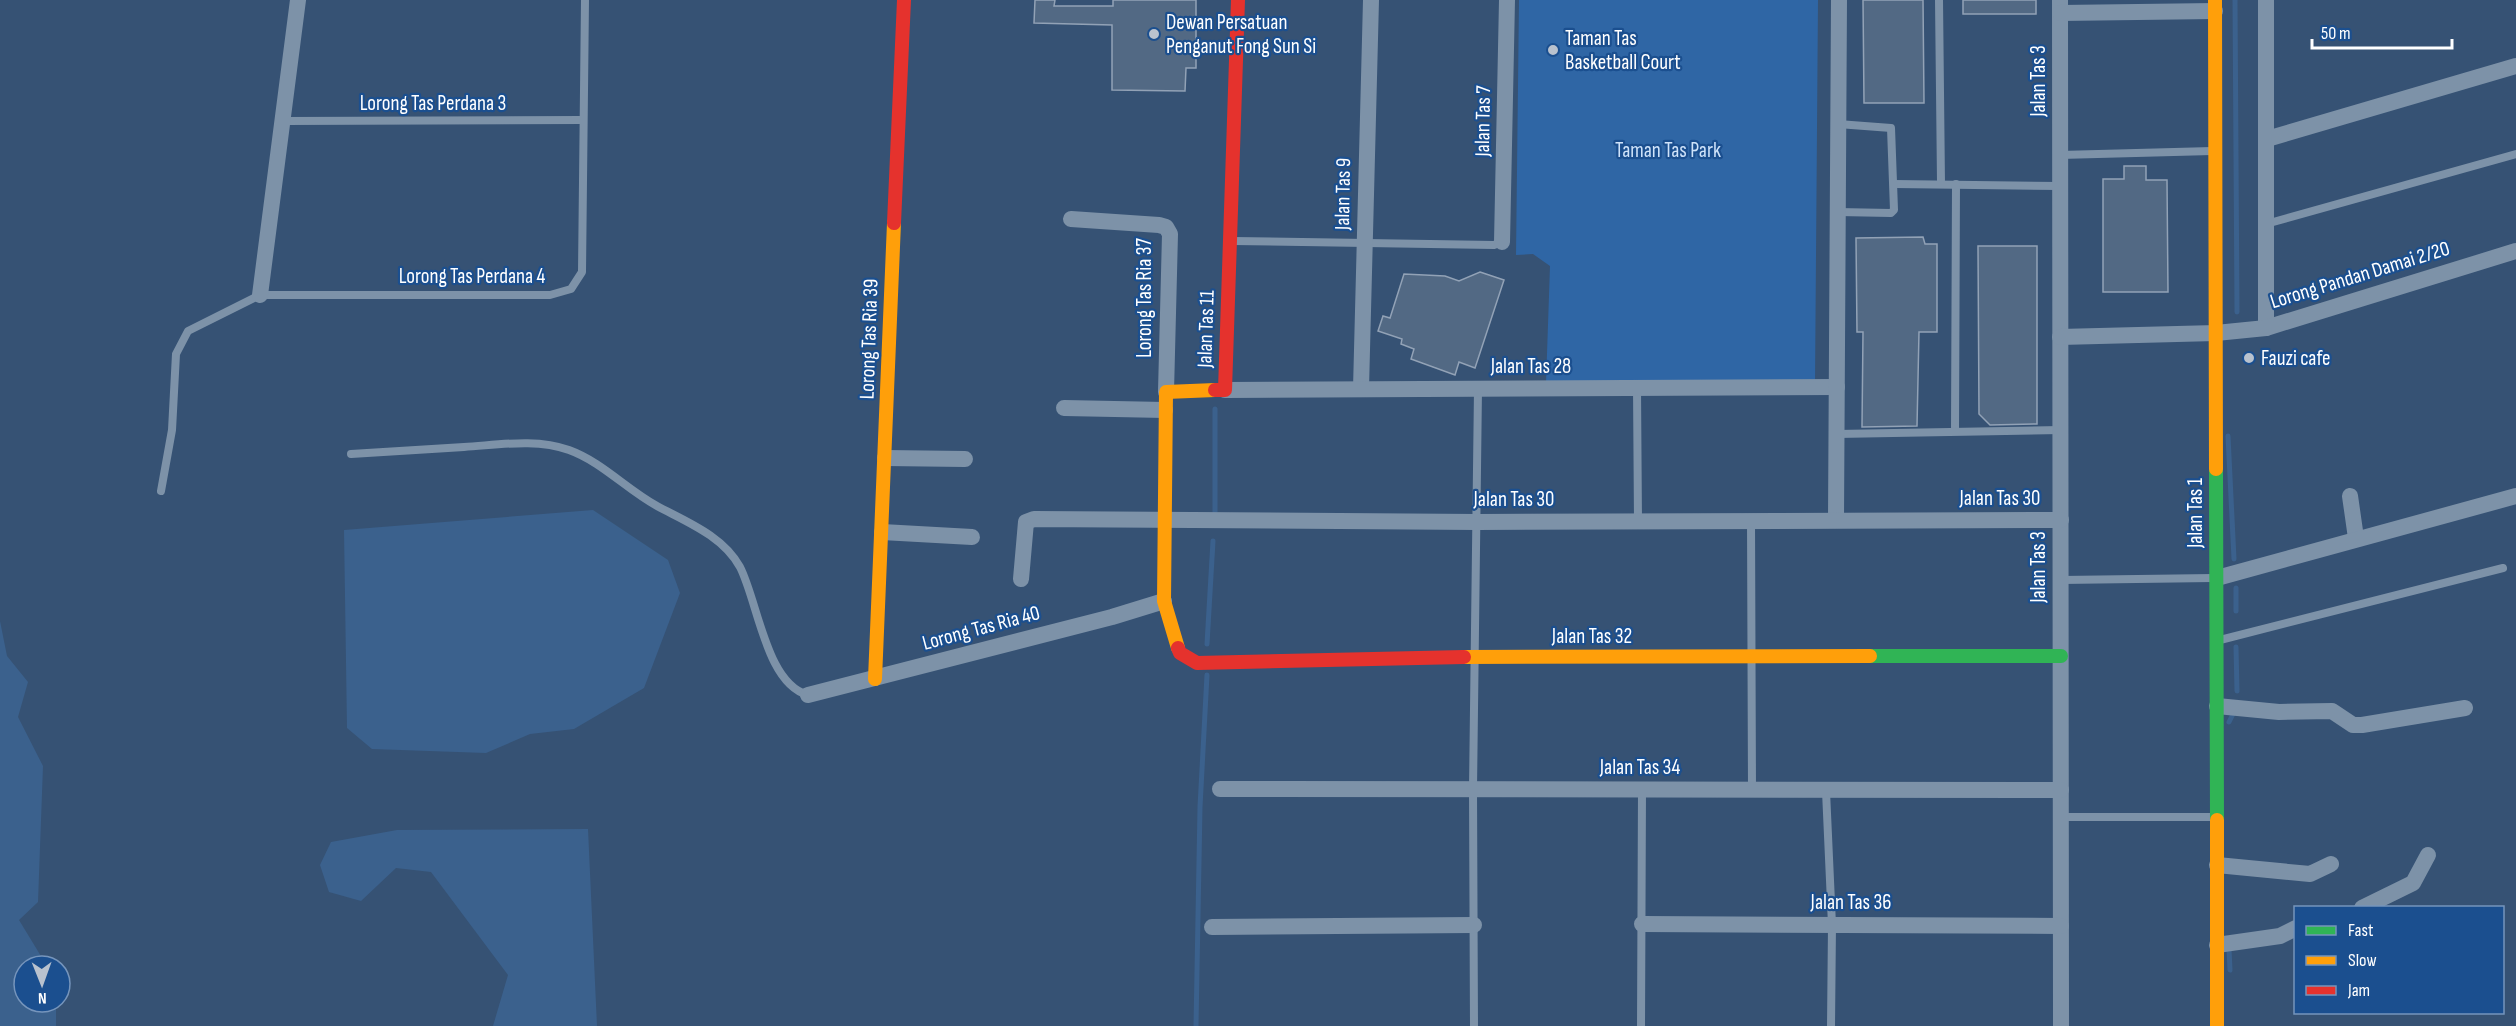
<svg xmlns="http://www.w3.org/2000/svg" width="2516" height="1026" viewBox="0 0 2516 1026" font-family="'Sofia Sans Condensed',sans-serif">
<style>
.green{fill:#2f66a5}
.water{fill:#3b618d}
.lines{fill:none;stroke-linecap:round;stroke-linejoin:round}
.stream{stroke:#3b618d;stroke-width:5}
.building{fill:#526984;stroke:#92a2b6;stroke-width:1.5}
.lane{stroke:#7d92a8;stroke-width:8}
.street{stroke:#7d92a8;stroke-width:16}
.fast{stroke:#30b455;stroke-width:14}
.slow{stroke:#ff9f0a;stroke-width:14}
.jam{stroke:#e5322d;stroke-width:14}
.poi-dot{fill:#b9c2ce;stroke:#1b4f8f;stroke-width:2}
.labels{text-anchor:middle;dominant-baseline:central;stroke-width:4.5;stroke-linejoin:round;paint-order:stroke}
.poi-label{font-size:21px;fill:#fff;stroke:#1b4f8f;text-anchor:start}
.street-label{font-size:21px;fill:#fff;stroke:#1b4f8f}
.park-label{font-size:21px;fill:#cfe3fa;stroke:#1b4f8f}
</style>
<rect width="100%" height="100%" fill="#365274"/>
<!-- green -->
<path class="green" d="M1519 0H1818L1815 385 1546 383 1550 266 1533 254 1516 255Z"/>
<!-- water -->
<g class="water">
<path d="M593 510 668 560 680 593 644 688 574 729 530 734 486 753 372 749 347 728 344 530Z"/>
<path d="M0 621 7 656 28 682 18 717 43 766 38 902 19 920 47 966H24V1002H56V1026H0Z"/>
<path d="M588 829 597 1026H493L508 975 431 872 396 868 361 901 329 892 320 865 331 842 397 830Z"/>
</g>
<g class="lines">
<!-- stream -->
<g class="stream">
<path d="M2235 0 2237 312"/>
<path d="M1215 409V513"/>
<path d="M2228 436 2234 559"/>
<path d="M2236 611V588"/>
<path d="M1207 644 1213 541"/>
<path d="M2236 647 2237 691"/>
<path d="M2229 722 2235 710"/>
<path d="M2229 949 2230 970"/>
<path d="M1196 1026 1200 807 1207 675"/>
</g>
</g>
<!-- building -->
<g class="building">
<path d="M1035 0H1055L1054 6H1113V0H1196V68H1186L1185 91 1112 90V25L1034 23Z"/>
<path d="M1863 0H1923L1924 103H1864Z"/>
<rect x="1963" y="0" width="73" height="14"/>
<path d="M2124 166H2146V180H2167L2168 292H2103V179H2124Z"/>
<path d="M1923 237 1925 244H1937V332H1919L1917 426 1862 427 1863 332H1857L1856 238Z"/>
<path d="M1978 246H2037V424L1990 425 1979 414Z"/>
<path d="M1480 272 1504 280 1475 368 1459 362 1455 375 1411 359 1414 349 1401 344 1402 339 1378 331 1383 316 1390 318 1404 274 1445 276 1459 281Z"/>
</g>
<g class="lines">
<!-- lane -->
<g class="lane">
<path d="M1939 0 1941 183"/>
<path d="M284 121 582 120"/>
<path d="M2060 155 2212 151"/>
<path d="M1894 184 2060 186"/>
<path d="M1838 212 1891 213 1894 210 1891 128 1838 124"/>
<path d="M2266 224 2516 154"/>
<path d="M1233 241 1494 245 1502 242"/>
<path d="M1637 388 1638 521"/>
<path d="M1955 431 1956 184"/>
<path d="M1837 434 2061 430"/>
<path d="M351 454C389 452 426 449 464 447 498 445 536 438 569 450 602 462 626 489 657 506 687 522 723 536 740 567 758 602 766 684 808 695"/>
<path d="M161 491 172 430 176 354 188 331 260 295H550L571 289 582 272 585 0"/>
<path d="M1751 521 1752 790"/>
<path d="M2061 580 2213 578"/>
<path d="M2220 640 2503 568"/>
<path d="M1826 791 1832 925 1831 1026"/>
<path d="M2061 817H2214"/>
<path d="M1474 1026 1473 789 1478 389"/>
<path d="M1641 1026 1642 790"/>
</g>
<!-- street -->
<g class="street">
<path d="M2060 0 2061 1026"/>
<path d="M2060 13 2215 11"/>
<path d="M2267 139 2516 66"/>
<path d="M1071 219 1159 225 1166 227 1170 234 1166 392"/>
<path d="M1502 242 1507 0"/>
<path d="M260 295 298 0"/>
<path d="M2266 328V0"/>
<path d="M2060 337 2216 333 2266 328 2516 251"/>
<path d="M1361 389 1371 0"/>
<path d="M1225 390 1837 387"/>
<path d="M1064 408 1165 410"/>
<path d="M885 458 965 459"/>
<path d="M2350 496 2356 538"/>
<path d="M1836 520 1839 0"/>
<path d="M882 532 972 537"/>
<path d="M2217 578 2516 496"/>
<path d="M1021 579 1026 522 1034 519 1477 522 2061 520"/>
<path d="M808 695 1112 617 1164 601"/>
<path d="M2217 706 2279 712 2332 711 2353 725H2362L2465 708"/>
<path d="M1220 789 2061 790"/>
<path d="M2217 865 2310 874 2331 864"/>
<path d="M2362 908 2413 883 2428 855"/>
<path d="M1642 924 2061 926"/>
<path d="M1212 927 1474 925"/>
<path d="M2217 945 2280 936 2296 928"/>
</g>
<!-- fast -->
<g class="fast">
<path d="M2216 469 2217 820"/>
<path d="M1870 656H2061"/>
</g>
<!-- slow -->
<g class="slow">
<path d="M2215 0 2216 469"/>
<path d="M1178 648 1164 601 1166 392 1215 390"/>
<path d="M1464 657 1870 656"/>
<path d="M875 679 894 223"/>
<path d="M2217 820V1026"/>
</g>
<!-- jam -->
<g class="jam">
<path d="M894 223 904 0"/>
<path d="M1215 390H1225L1238 0"/>
<path d="M1178 648 1180 653 1197 663 1464 657"/>
</g>
</g>
<!-- markers -->
<g class="poi-dot">
<circle cx="1154" cy="34" r="6"/>
<circle cx="1553" cy="50" r="6"/>
<circle cx="2249" cy="358" r="6"/>
</g>
<g class="labels">
<!-- poi labels -->
<g class="poi-label">
<text x="1166" y="22">Dewan Persatuan<tspan x="1166" dy="24">Penganut Fong Sun Si</tspan></text>
<text x="1565" y="38">Taman Tas<tspan x="1565" dy="24">Basketball Court</tspan></text>
<text x="2261" y="358">Fauzi cafe</text>
</g>
<!-- street labels -->
<g class="street-label">
<text transform="translate(2038 81) rotate(-90)">Jalan Tas 3</text>
<text x="433" y="103">Lorong Tas Perdana 3</text>
<text transform="translate(1483 121) rotate(-89)">Jalan Tas 7</text>
<text transform="translate(1343 194) rotate(-89)">Jalan Tas 9</text>
<text transform="translate(2360 275) rotate(-17)">Lorong Pandan Damai 2/20</text>
<text x="472" y="276">Lorong Tas Perdana 4</text>
<text transform="translate(1144 298) rotate(-90)">Lorong Tas Ria 37</text>
<text transform="translate(1206 329) rotate(-88)">Jalan Tas 11</text>
<text transform="translate(869 339) rotate(-88)">Lorong Tas Ria 39</text>
<text x="1531" y="366">Jalan Tas 28</text>
<text x="2000" y="498">Jalan Tas 30</text>
<text x="1514" y="499">Jalan Tas 30</text>
<text transform="translate(2195 513) rotate(-90)">Jalan Tas 1</text>
<text transform="translate(2038 567) rotate(-90)">Jalan Tas 3</text>
<text transform="translate(981 628) rotate(-15)">Lorong Tas Ria 40</text>
<text x="1592" y="636">Jalan Tas 32</text>
<text x="1640" y="767">Jalan Tas 34</text>
<text x="1851" y="902">Jalan Tas 36</text>
</g>
<!-- park labels -->
<g class="park-label">
<text x="1668" y="150">Taman Tas Park</text>
</g>
</g>
<!-- legend -->
<rect x="2294" y="906" width="210" height="108" fill="#1b4f8f" stroke="#7695bc" stroke-width="1.5"/>
<rect x="2306" y="926" width="30" height="9" fill="#30b455" stroke="#7695bc" stroke-width="1.5"/>
<text x="2348" y="936" font-size="18" fill="#ffffff">Fast</text>
<rect x="2306" y="956" width="30" height="9" fill="#ff9f0a" stroke="#7695bc" stroke-width="1.5"/>
<text x="2348" y="966" font-size="18" fill="#ffffff">Slow</text>
<rect x="2306" y="986" width="30" height="9" fill="#e5322d" stroke="#7695bc" stroke-width="1.5"/>
<text x="2348" y="996" font-size="18" fill="#ffffff">Jam</text>
<!-- north arrow -->
<g transform="translate(42 984) rotate(179)"><circle r="28" fill="#1b4f8f" stroke="#7695bc" stroke-width="1.5"/>
<path d="M0-4.5L10 22L0 15L-10 22Z" fill="#b9c2ce"/>
<text y="-9" font-size="16" font-weight="bold" text-anchor="middle" fill="#ffffff">N</text>
</g>
<!-- scale -->
<path d="M2312 39v9h140v-9" fill="none" stroke="#ffffff" stroke-width="3"/>
<text x="2321" y="39" font-size="18" fill="#ffffff" stroke="#1b4f8f" stroke-width="4.5" paint-order="stroke">50 m</text>
</svg>
